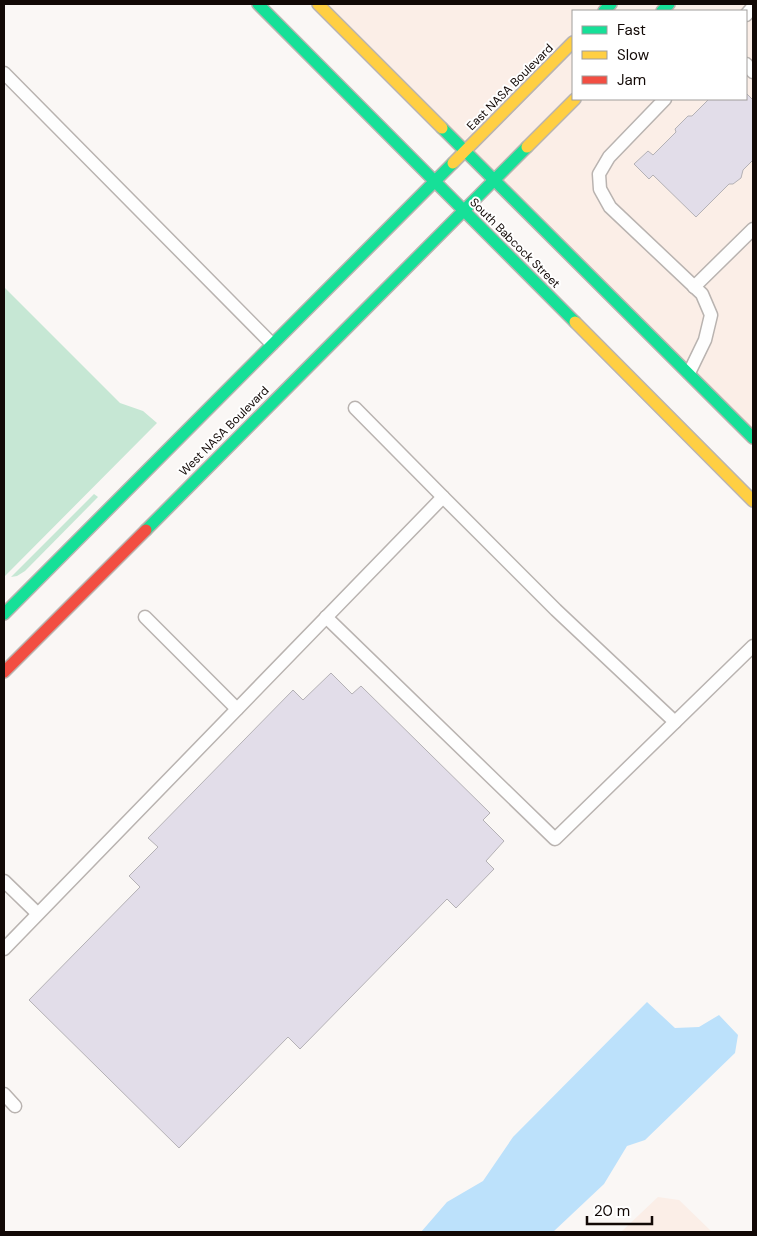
<svg xmlns="http://www.w3.org/2000/svg" width="757" height="1236" viewBox="0 0 757 1236" font-family="'DM Sans',sans-serif">
<style>
.built{fill:#fbeee7;fill-rule:evenodd}
.green{fill:#c6e7d4}
.water{fill:#bce1fb}
.building{fill:#e2dde9;stroke:#b4b1b5}
.lines{fill:none;stroke-linecap:round;stroke-linejoin:round}
.lane-casing{stroke:#b9b3b0;stroke-width:15}
.fast-casing{stroke:#b9b3b0;stroke-width:14}
.slow-casing{stroke:#b9b3b0;stroke-width:14}
.jam-casing{stroke:#b9b3b0;stroke-width:14}
.lane{stroke:#fefefe;stroke-width:12}
.fast{stroke:#16e098;stroke-width:11}
.slow{stroke:#ffcf43;stroke-width:11}
.jam{stroke:#f24e42;stroke-width:11}
.labels{text-anchor:middle;dominant-baseline:central;stroke-width:4;stroke-linejoin:round;paint-order:stroke}
.street-label{font-size:12px;fill:#120906;stroke:#fff}
</style>
<rect width="100%" height="100%" fill="#faf7f5"/>
<!-- built -->
<g class="built">
<path d="M317 4H753V440ZM573 11H746V99H573Z"/>
<path d="M658 1197 679 1200 712 1232H621Z"/>
</g>
<!-- green -->
<g class="green">
<path d="M4 287 120 403 143 411 157 423 4 577Z"/>
<path d="M94 494 98 497 25 571 17 576 11 577Z"/>
</g>
<!-- water -->
<path class="water" d="M647 1002 675 1028 699 1027 719 1015 738 1035 735 1053 645 1140 627 1146 604 1184 553 1232H421L447 1202 483 1181 513 1137Z"/>
<!-- building -->
<g class="building">
<path d="M746 93 753 100V160L743 170 741 178 733 184H729L696 217 653 175 649 179 634 164 648 151 653 155 676 132 675 129 688 116H692L709 99H746Z"/>
<path d="M331 673 352 694 361 686 490 813 483 820 504 841 486 861 494 869 456 908 447 899 300 1049 288 1037 179 1148 29 1000 140 887 129 876 158 847 148 838 293 690 303 700Z"/>
</g>
<g class="lines">
<!-- lane casing -->
<g class="lane-casing">
<g id="lane">
<path d="M746 15 753 7"/>
<path d="M746 64 753 72"/>
<path d="M4 73 272 344"/>
<path d="M665 99 609 157 599 174 600 189 610 207 702 294 711 315 705 340 689 373"/>
<path d="M694 287 753 229"/>
<path d="M355 408 443 497"/>
<path d="M145 617 237 709"/>
<path d="M326 617 555 839 753 646"/>
<path d="M4 881 37 913"/>
<path d="M4 949 443 497 556 610 675 722"/>
<path d="M4 1094 15 1106"/>
</g>
</g>
<!-- fast casing -->
<g class="fast-casing">
<g id="fast">
<path d="M258 4 575 322"/>
<path d="M604 11 611 4"/>
<path d="M662 11 669 4"/>
<path d="M442 128 753 438"/>
<path d="M146 530 527 147"/>
<path d="M4 614 453 163"/>
</g>
</g>
<!-- slow casing -->
<g class="slow-casing">
<g id="slow">
<path d="M318 4 442 128"/>
<path d="M527 147 575 99"/>
<path d="M453 163 573 42"/>
<path d="M575 322 753 501"/>
</g>
</g>
<!-- jam casing -->
<g class="jam-casing">
<path id="jam" d="M4 672 146 530"/>
</g>
<!-- lane -->
<use href="#lane" class="lane"/>
<!-- fast -->
<use href="#fast" class="fast"/>
<!-- slow -->
<use href="#slow" class="slow"/>
<!-- jam -->
<use href="#jam" class="jam"/>
</g>
<g class="labels">
<!-- street labels -->
<g class="street-label">
<text transform="translate(510 87) rotate(-45)">East NASA Boulevard</text>
<text transform="translate(515 243) rotate(45)">South Babcock Street</text>
<text transform="translate(224 431) rotate(-45)">West NASA Boulevard</text>
</g>
</g>
<!-- border -->
<rect width="757" height="1236" fill="none" stroke="#120906" stroke-width="10"/>
<!-- legend -->
<rect x="572" y="10" width="175" height="90" fill="#ffffff" stroke="#a09d9b"/>
<rect x="582" y="26" width="25" height="8" fill="#16e098" stroke="#a09d9b"/>
<text x="617" y="35" font-size="15" fill="#120906">Fast</text>
<rect x="582" y="51" width="25" height="8" fill="#ffcf43" stroke="#a09d9b"/>
<text x="617" y="60" font-size="15" fill="#120906">Slow</text>
<rect x="582" y="76" width="25" height="8" fill="#f24e42" stroke="#a09d9b"/>
<text x="617" y="85" font-size="15" fill="#120906">Jam</text>
<!-- scale -->
<path d="M587 1216v8h65v-8" fill="none" stroke="#120906" stroke-width="2.5"/>
<text x="594" y="1216" font-size="15" fill="#120906" stroke="#ffffff" stroke-width="4" paint-order="stroke">20 m</text>
</svg>
